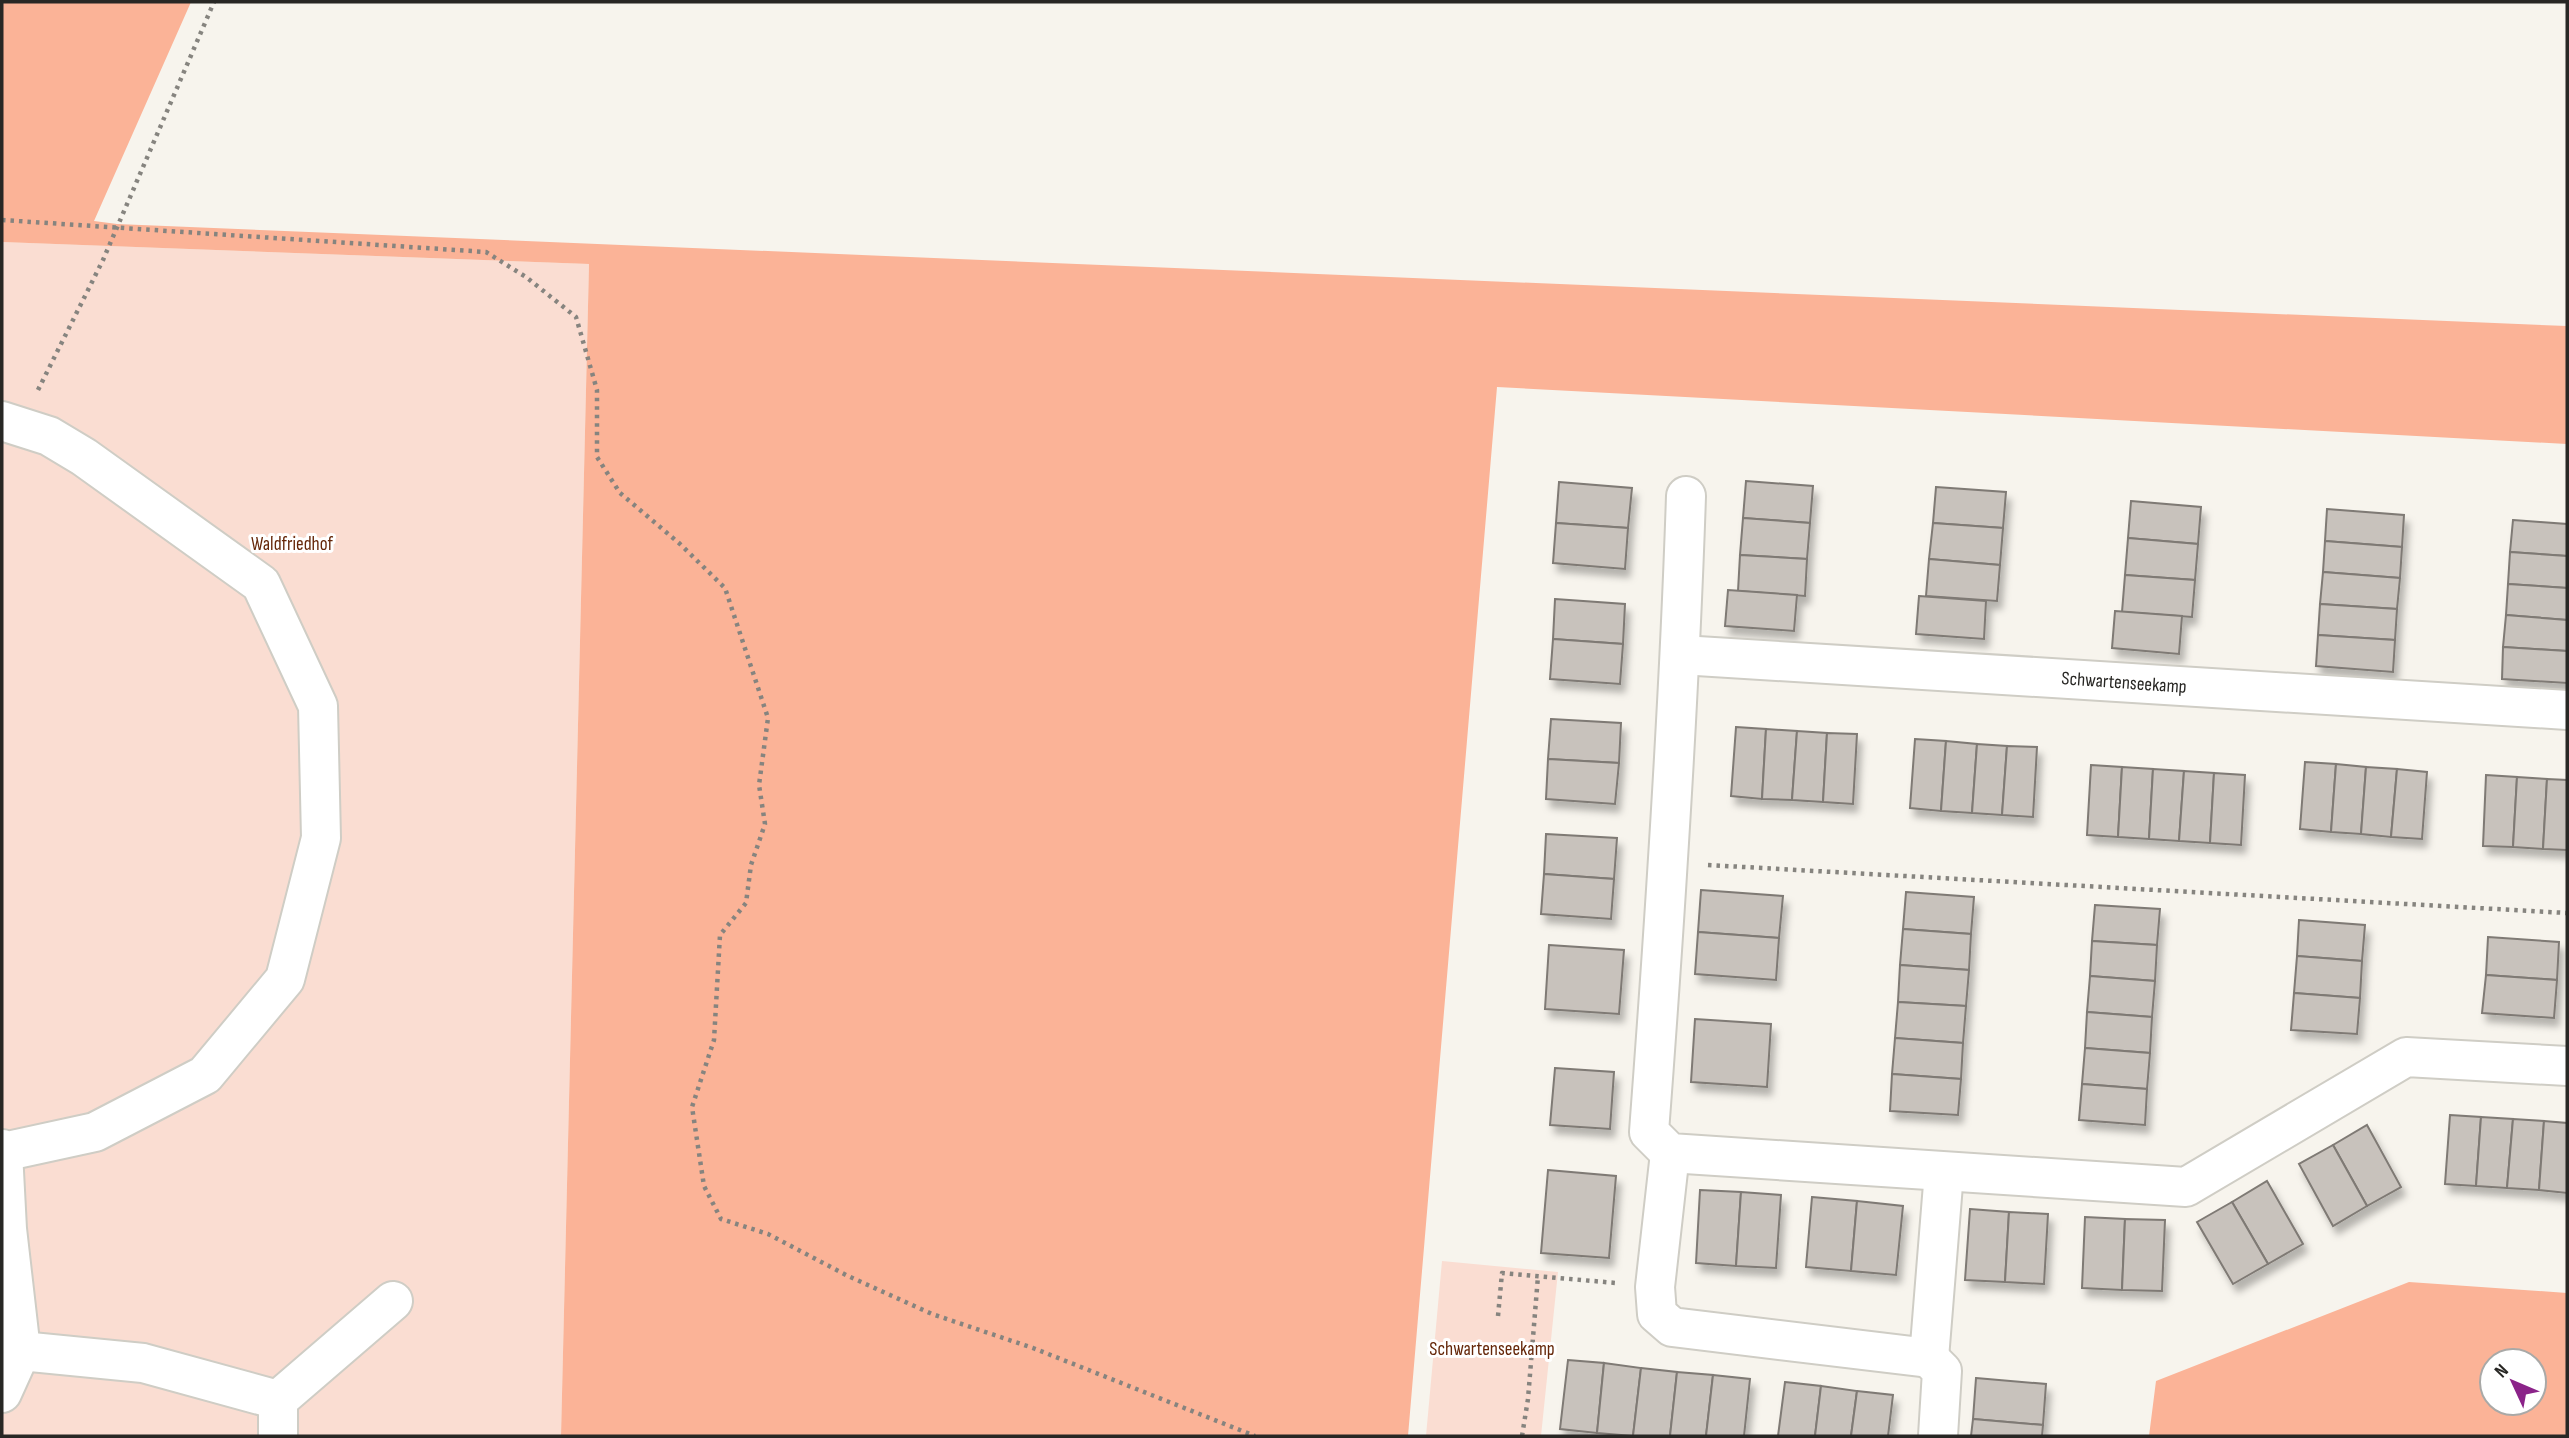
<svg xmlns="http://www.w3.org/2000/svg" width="2569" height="1438" viewBox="0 0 2569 1438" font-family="'Sofia Sans Condensed',sans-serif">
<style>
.green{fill:#faddd2}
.forest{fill:#fbb397;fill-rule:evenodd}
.building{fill:#c8c2bc;stroke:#7f7a74;stroke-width:2;filter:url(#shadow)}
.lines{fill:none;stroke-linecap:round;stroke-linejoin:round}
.minor-casing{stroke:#cfcdc5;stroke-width:42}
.path{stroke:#86847f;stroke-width:4.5;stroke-dasharray:3.5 5;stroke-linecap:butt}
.minor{stroke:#fff;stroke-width:38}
.labels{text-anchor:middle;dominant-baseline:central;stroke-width:6;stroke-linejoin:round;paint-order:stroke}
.park-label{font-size:19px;fill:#652709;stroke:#fff}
.street-label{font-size:19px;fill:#282724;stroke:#fff}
</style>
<defs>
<filter id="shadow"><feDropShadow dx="4.5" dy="8" stdDeviation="3.5" flood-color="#0004"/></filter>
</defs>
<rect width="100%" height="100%" fill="#f7f4ed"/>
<!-- green -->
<g class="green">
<path d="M2 242 589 264 561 1436H2Z"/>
<path d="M1442 1261 1558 1272 1541 1436H1426Z"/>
</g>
<!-- forest -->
<g class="forest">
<path d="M2 2H191L94 221 117 224 2567 326V444L1497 387 1408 1436H561L589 264 2 242Z"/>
<path d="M2409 1282 2567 1293V1436H2149L2156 1381ZM2492 1361H2534V1403H2492Z"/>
</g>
<!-- building -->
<g class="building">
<path d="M1746 481 1813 486 1810 523 1743 518Z"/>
<path d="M1559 482 1632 488 1628 528 1556 523Z"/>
<path d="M1936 487 2006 492 2003 528 1933 523Z"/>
<path d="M2131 501 2201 507 2198 544 2128 538Z"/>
<path d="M2327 509 2404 515 2402 547 2325 541Z"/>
<path d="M1743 518 1810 523 1807 559 1740 555Z"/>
<path d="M2513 520 2567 524V556L2510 552Z"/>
<path d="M1556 523 1628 528 1625 569 1553 563Z"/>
<path d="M1933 523 2003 528 2000 565 1929 559Z"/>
<path d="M2128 538 2198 544 2195 580 2125 575Z"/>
<path d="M2325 541 2402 547 2400 578 2323 572Z"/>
<path d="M2510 552 2567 556V588L2508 584Z"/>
<path d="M1740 555 1807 559 1805 596 1738 591Z"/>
<path d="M1929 559 2000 565 1997 601 1926 596Z"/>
<path d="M2323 572 2400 578 2397 609 2320 604Z"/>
<path d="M2125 575 2195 580 2192 617 2122 612Z"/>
<path d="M2508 584 2567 588V620L2506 615Z"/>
<path d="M1728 590 1797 595 1794 631 1725 626Z"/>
<path d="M1919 596 1986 601 1984 639 1916 634Z"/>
<path d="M1555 599 1625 604 1623 644 1553 639Z"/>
<path d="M2320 604 2397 609 2395 640 2318 635Z"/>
<path d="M2115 611 2182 616 2179 654 2112 648Z"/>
<path d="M2506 615 2567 620V651L2503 647Z"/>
<path d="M2318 635 2395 640 2393 672 2316 666Z"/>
<path d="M1553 639 1623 644 1620 684 1550 679Z"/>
<path d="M2503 647 2567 651V683L2502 679Z"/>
<path d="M1551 719 1621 723 1619 763 1548 759Z"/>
<path d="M1736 727 1766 729 1762 799 1731 796Z"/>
<path d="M1766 729 1797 731 1792 800 1762 799Z"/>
<path d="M1797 731 1827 733 1823 802 1792 800Z"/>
<path d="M1827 733 1857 734 1853 804 1823 802Z"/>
<path d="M1915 739 1946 741 1941 811 1910 808Z"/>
<path d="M1946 741 1977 744 1972 813 1941 811Z"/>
<path d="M1977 744 2007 746 2002 815 1972 813Z"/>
<path d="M2007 746 2037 747 2033 817 2002 815Z"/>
<path d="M1548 759 1619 763 1615 804 1546 799Z"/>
<path d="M2305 762 2336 764 2331 832 2300 829Z"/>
<path d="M2336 764 2366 767 2361 834 2331 832Z"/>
<path d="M2091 765 2122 767 2118 837 2087 835Z"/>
<path d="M2122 767 2153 769 2149 839 2118 837Z"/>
<path d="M2366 767 2397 769 2391 837 2361 834Z"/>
<path d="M2153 769 2184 771 2179 841 2149 839Z"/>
<path d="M2397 769 2427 772 2422 839 2391 837Z"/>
<path d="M2184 771 2214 773 2210 843 2179 841Z"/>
<path d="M2214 773 2245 775 2241 845 2210 843Z"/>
<path d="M2486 775 2517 777 2513 847 2483 846Z"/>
<path d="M2517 777 2547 779 2543 849 2513 847Z"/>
<path d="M2547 779 2567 780V850L2543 849Z"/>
<path d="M1546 834 1617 838 1614 879 1544 874Z"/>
<path d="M1544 874 1614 879 1611 919 1541 914Z"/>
<path d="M1701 890 1783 896 1779 938 1698 932Z"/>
<path d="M1906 892 1974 897 1971 934 1903 929Z"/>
<path d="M2095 905 2160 909 2157 945 2092 941Z"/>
<path d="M2299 920 2365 925 2362 961 2297 956Z"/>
<path d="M1903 929 1971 934 1969 970 1900 965Z"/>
<path d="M1698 932 1779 938 1776 980 1695 974Z"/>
<path d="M2488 937 2559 942 2557 980 2486 975Z"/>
<path d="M2092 941 2157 945 2155 981 2090 976Z"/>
<path d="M1549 945 1624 950 1619 1014 1545 1009Z"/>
<path d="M2297 956 2362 961 2360 998 2294 993Z"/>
<path d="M1900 965 1969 970 1966 1006 1898 1002Z"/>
<path d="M2486 975 2557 980 2554 1018 2482 1013Z"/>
<path d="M2090 976 2155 981 2152 1017 2087 1012Z"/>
<path d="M2294 993 2360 998 2357 1034 2291 1030Z"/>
<path d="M1898 1002 1966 1006 1963 1043 1895 1038Z"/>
<path d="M2087 1012 2152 1017 2150 1053 2085 1048Z"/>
<path d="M1695 1019 1771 1024 1767 1087 1691 1082Z"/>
<path d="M1895 1038 1963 1043 1961 1079 1892 1074Z"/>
<path d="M2085 1048 2150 1053 2147 1089 2082 1084Z"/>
<path d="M1555 1068 1614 1072 1610 1129 1550 1125Z"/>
<path d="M1892 1074 1961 1079 1958 1115 1890 1111Z"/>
<path d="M2082 1084 2147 1089 2145 1125 2079 1120Z"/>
<path d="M2450 1115 2481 1117 2476 1186 2445 1184Z"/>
<path d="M2481 1117 2513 1119 2507 1188 2476 1186Z"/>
<path d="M2513 1119 2544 1121 2539 1190 2507 1188Z"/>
<path d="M2544 1121 2567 1123V1193L2539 1190Z"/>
<path d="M2367 1125 2401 1187 2367 1206 2333 1145Z"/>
<path d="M2333 1145 2367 1206 2333 1226 2299 1164Z"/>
<path d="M1548 1170 1616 1176 1609 1258 1541 1253Z"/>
<path d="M2267 1181 2303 1244 2268 1264 2232 1202Z"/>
<path d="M1700 1190 1741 1192 1736 1266 1696 1263Z"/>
<path d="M1741 1192 1781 1195 1776 1268 1736 1266Z"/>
<path d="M1812 1197 1857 1201 1851 1271 1806 1267Z"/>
<path d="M1857 1201 1903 1206 1896 1275 1851 1271Z"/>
<path d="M2232 1202 2268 1264 2233 1284 2197 1222Z"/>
<path d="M1970 1209 2009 1212 2005 1282 1965 1280Z"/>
<path d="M2009 1212 2048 1214 2044 1284 2005 1282Z"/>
<path d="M2085 1217 2125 1219 2122 1290 2082 1288Z"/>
<path d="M2125 1219 2165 1220 2162 1291 2122 1290Z"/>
<path d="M1568 1360 1604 1363 1597 1433 1560 1429Z"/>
<path d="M1604 1363 1641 1368 1633 1436 1597 1433Z"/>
<path d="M1641 1368 1677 1372 1670 1436H1633Z"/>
<path d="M1677 1372 1713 1375 1706 1436H1670Z"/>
<path d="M1713 1375 1750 1379 1744 1436H1706Z"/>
<path d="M1976 1378 2046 1384 2043 1425 1973 1419Z"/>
<path d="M1785 1382 1821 1386 1815 1436H1778Z"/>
<path d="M1821 1386 1857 1391 1851 1436H1815Z"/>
<path d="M1857 1391 1893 1395 1888 1436H1851Z"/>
<path d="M1973 1419 2043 1425 2042 1436H1971Z"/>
</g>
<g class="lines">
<!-- minor casing -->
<g class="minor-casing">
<g id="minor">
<path d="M2 421 49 436 84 457 261 584 318 706 321 838 285 979 205 1075 95 1132 3 1152 2 1149"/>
<path d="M1686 496C1679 708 1665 920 1649 1132L1670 1153 2186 1187 2406 1057 2567 1066"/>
<path d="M1681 655 2567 710"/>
<path d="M1670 1153 1655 1287 1657 1314 1672 1327 1929 1358 1944 1172"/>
<path d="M21 1351 143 1363 278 1400V1436"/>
<path d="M1929 1358 1942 1371 1938 1436"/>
<path d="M2 1393 21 1351 7 1229 3 1152"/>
<path d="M278 1400 393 1301"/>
</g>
</g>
<!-- path -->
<g class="path">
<path d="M2 220 486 252 526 277 576 317 597 390V457L620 493 680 544 725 588 768 718 759 785 765 824 751 865 746 903 720 935 714 1040 692 1107 704 1186 721 1219 768 1234 848 1276 932 1314 1033 1348 1255 1436"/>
<path d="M38 390 103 260 214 2"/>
<path d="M1708 865 2567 913"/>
<path d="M1498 1316 1502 1273 1616 1283"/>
<path d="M1522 1436 1528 1399 1538 1276"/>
</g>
<!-- minor -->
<use href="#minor" class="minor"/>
</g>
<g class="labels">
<!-- park labels -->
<g class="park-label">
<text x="292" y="544">Waldfriedhof</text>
<text x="1492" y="1349">Schwartenseekamp</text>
</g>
<!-- street labels -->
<g class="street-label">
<text transform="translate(2124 683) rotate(4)">Schwartenseekamp</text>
</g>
</g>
<!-- border -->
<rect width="2569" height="1438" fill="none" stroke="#282724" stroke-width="7"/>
<!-- north arrow -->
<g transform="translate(2513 1382) rotate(314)"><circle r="33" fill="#ffffff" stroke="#a9a9a7" stroke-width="2"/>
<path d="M0-5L12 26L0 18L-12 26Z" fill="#8b2389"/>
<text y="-10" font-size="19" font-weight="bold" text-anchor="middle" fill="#282724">N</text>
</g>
</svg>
